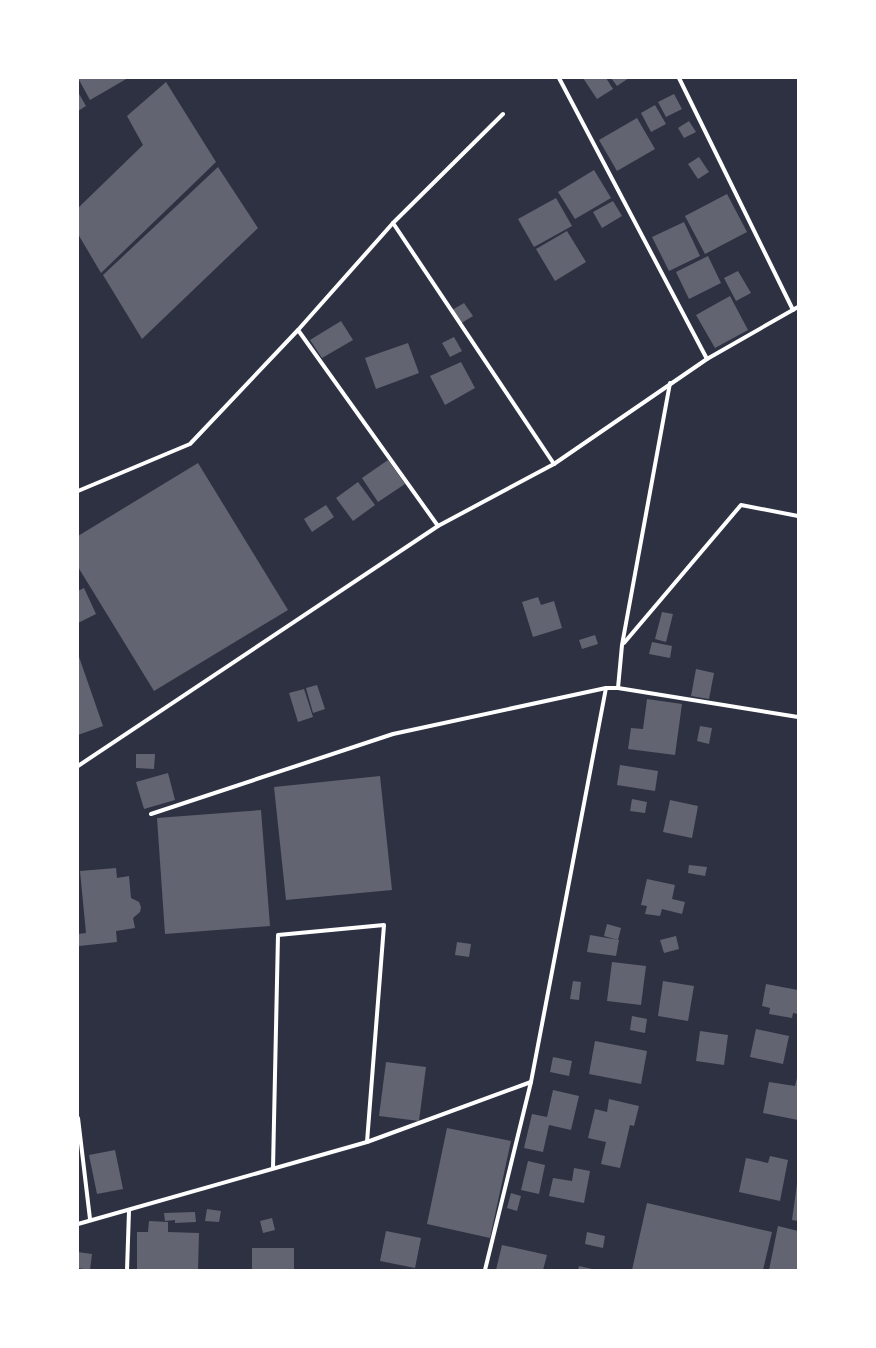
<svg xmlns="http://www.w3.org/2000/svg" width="876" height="1348" viewBox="0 0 876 1348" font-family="'Fira Sans Condensed',sans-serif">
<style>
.building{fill:#626471}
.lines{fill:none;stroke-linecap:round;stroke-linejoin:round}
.service{stroke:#fff;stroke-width:4}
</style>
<rect width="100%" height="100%" fill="#2d3142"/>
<!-- building -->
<g class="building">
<path d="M78 78H128L90 100Z"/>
<path d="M583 78H606L613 89 597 99Z"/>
<path d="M611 78H629L617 86Z"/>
<path d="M166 82 216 162 101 273 78 234V208L143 145 127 116Z"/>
<path d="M78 92 86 106 78 111Z"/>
<path d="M674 94 682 109 666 117 658 102Z"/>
<path d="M655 105 666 124 651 132 641 113Z"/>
<path d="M637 118 655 149 617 171 599 140Z"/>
<path d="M689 121 696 132 684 138 678 128Z"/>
<path d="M699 157 709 172 698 179 688 164Z"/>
<path d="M218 167 258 228 142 339 103 275Z"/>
<path d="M594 170 611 198 575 219 558 192Z"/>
<path d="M727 194 747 232 705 254 685 216Z"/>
<path d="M556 198 572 226 534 247 518 219Z"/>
<path d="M613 201 622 216 602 228 593 212Z"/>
<path d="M684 222 700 256 669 271 652 237Z"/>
<path d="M567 231 586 262 555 281 536 249Z"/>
<path d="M708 256 721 283 689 299 676 272Z"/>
<path d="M738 271 751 293 736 301 724 278Z"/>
<path d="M730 296 748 330 715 348 696 315Z"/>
<path d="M464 303 473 316 460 324 452 310Z"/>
<path d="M341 321 353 340 322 358 310 340Z"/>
<path d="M454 337 462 351 450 357 442 343Z"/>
<path d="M408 343 419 373 376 389 365 358Z"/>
<path d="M461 362 475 388 445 405 430 376Z"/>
<path d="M388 460 405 484 378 502 362 478Z"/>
<path d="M198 463 288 610 154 691 78 567V536Z"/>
<path d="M358 482 375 505 353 521 336 498Z"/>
<path d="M326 505 334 517 312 532 304 519Z"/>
<path d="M84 588 96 614 78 623V591Z"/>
<path d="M538 597 541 605 554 601 562 628 533 637 522 602Z"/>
<path d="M662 612 673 614 666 642 655 639Z"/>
<path d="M595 635 598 644 582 649 579 640Z"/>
<path d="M652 642 672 646 670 658 649 654Z"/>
<path d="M78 654 103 726 78 735Z"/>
<path d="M696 669 714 673 709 699 691 696Z"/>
<path d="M317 685 325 709 313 713 306 688Z"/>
<path d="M304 689 313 717 298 722 289 693Z"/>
<path d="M647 699 682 704 675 755 628 749 631 728 643 729Z"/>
<path d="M700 726 712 728 709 744 697 741Z"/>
<path d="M136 754H155L154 769 136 768Z"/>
<path d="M620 765 658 771 655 791 617 785Z"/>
<path d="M168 773 175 800 144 809 136 782Z"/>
<path d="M380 776 392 890 286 900 274 787Z"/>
<path d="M632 799 647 802 645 813 630 811Z"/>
<path d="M670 800 698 806 692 838 663 832Z"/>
<path d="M261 810 270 926 165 934 157 818Z"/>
<path d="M689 865 707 867 705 876 688 873Z"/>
<path d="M116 868 117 878 129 876 131 898 139 902 141 907 140 912 133 918 135 928 116 931 117 942 79 946 78 934 86 933 80 871Z"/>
<path d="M647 879 675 885 672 899 685 902 682 914 662 909 660 916 645 914 647 906 641 905Z"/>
<path d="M607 924 621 928 618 940 604 936Z"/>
<path d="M590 935 619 940 616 956 587 952Z"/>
<path d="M676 936 679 949 664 953 660 940Z"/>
<path d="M457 942 471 944 469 957 455 955Z"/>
<path d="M612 962 646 966 641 1005 607 1001Z"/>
<path d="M573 981 581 982 579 1000 570 999Z"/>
<path d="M663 981 694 986 688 1021 658 1016Z"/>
<path d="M766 984 798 990V1014L793 1013 792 1018 769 1014 770 1008 762 1006Z"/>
<path d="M632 1016 647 1019 645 1033 630 1030Z"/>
<path d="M756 1029 789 1036 783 1064 750 1057Z"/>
<path d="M700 1031 728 1035 724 1065 696 1061Z"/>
<path d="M595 1041 647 1051 641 1084 589 1074Z"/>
<path d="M553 1057 572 1061 569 1076 550 1072Z"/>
<path d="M386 1062 426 1067 419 1121 379 1116Z"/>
<path d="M797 1078H798V1120L763 1113 769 1082 795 1086Z"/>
<path d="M553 1090 579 1096 571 1130 549 1125 543 1152 524 1148 532 1114 547 1117Z"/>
<path d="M609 1099 639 1106 634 1126 630 1125 620 1168 601 1164 606 1142 588 1138 595 1109 607 1112Z"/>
<path d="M447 1128 511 1141 490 1238 427 1224Z"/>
<path d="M115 1150 123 1189 97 1194 89 1155Z"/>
<path d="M770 1156 788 1160 780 1201 739 1192 746 1158 768 1163Z"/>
<path d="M528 1161 545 1165 539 1194 521 1190Z"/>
<path d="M574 1168 590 1171 584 1203 549 1196 553 1178 572 1181Z"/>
<path d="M797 1184H798V1221L792 1220Z"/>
<path d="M511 1193 521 1196 517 1211 507 1208Z"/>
<path d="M647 1203 772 1232 763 1270H632Z"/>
<path d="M207 1209 221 1211 219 1222 205 1221Z"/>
<path d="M195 1212 196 1222 175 1223V1220L165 1221 164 1213Z"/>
<path d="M272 1218 275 1230 263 1233 260 1221Z"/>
<path d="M149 1221 168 1222V1232L199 1233 198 1270H137V1232H148Z"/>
<path d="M778 1226 798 1231V1270H769Z"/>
<path d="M386 1231 421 1238 415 1268 380 1261Z"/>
<path d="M587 1232 605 1236 603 1248 585 1244Z"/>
<path d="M502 1245 547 1255 543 1270H496Z"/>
<rect x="252" y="1248" width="42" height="22"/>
<path d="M78 1252 92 1254 90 1270 78 1268Z"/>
<path d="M579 1266 592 1269V1270H578Z"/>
</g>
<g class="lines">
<!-- service -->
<g class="service">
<path d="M559 78 707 359"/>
<path d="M679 78 793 310"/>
<path d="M393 223 554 464"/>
<path d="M78 491 190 444 298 330"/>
<path d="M438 526 298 330 393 223 503 114"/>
<path d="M624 643 741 505 798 516"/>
<path d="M618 688 798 717"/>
<path d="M78 766 438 526 554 464 707 359 798 307"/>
<path d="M151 814 393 734 606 688"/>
<path d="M78 1118 90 1219"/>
<path d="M273 1168 278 935 384 925 367 1142"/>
<path d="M78 1224 367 1142 531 1082"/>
<path d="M127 1270 129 1211"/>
<path d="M485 1270 531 1082 606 688H618L622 645 670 383"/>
</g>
</g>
<!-- border -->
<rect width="876" height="1348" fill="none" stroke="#ffffff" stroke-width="158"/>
</svg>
